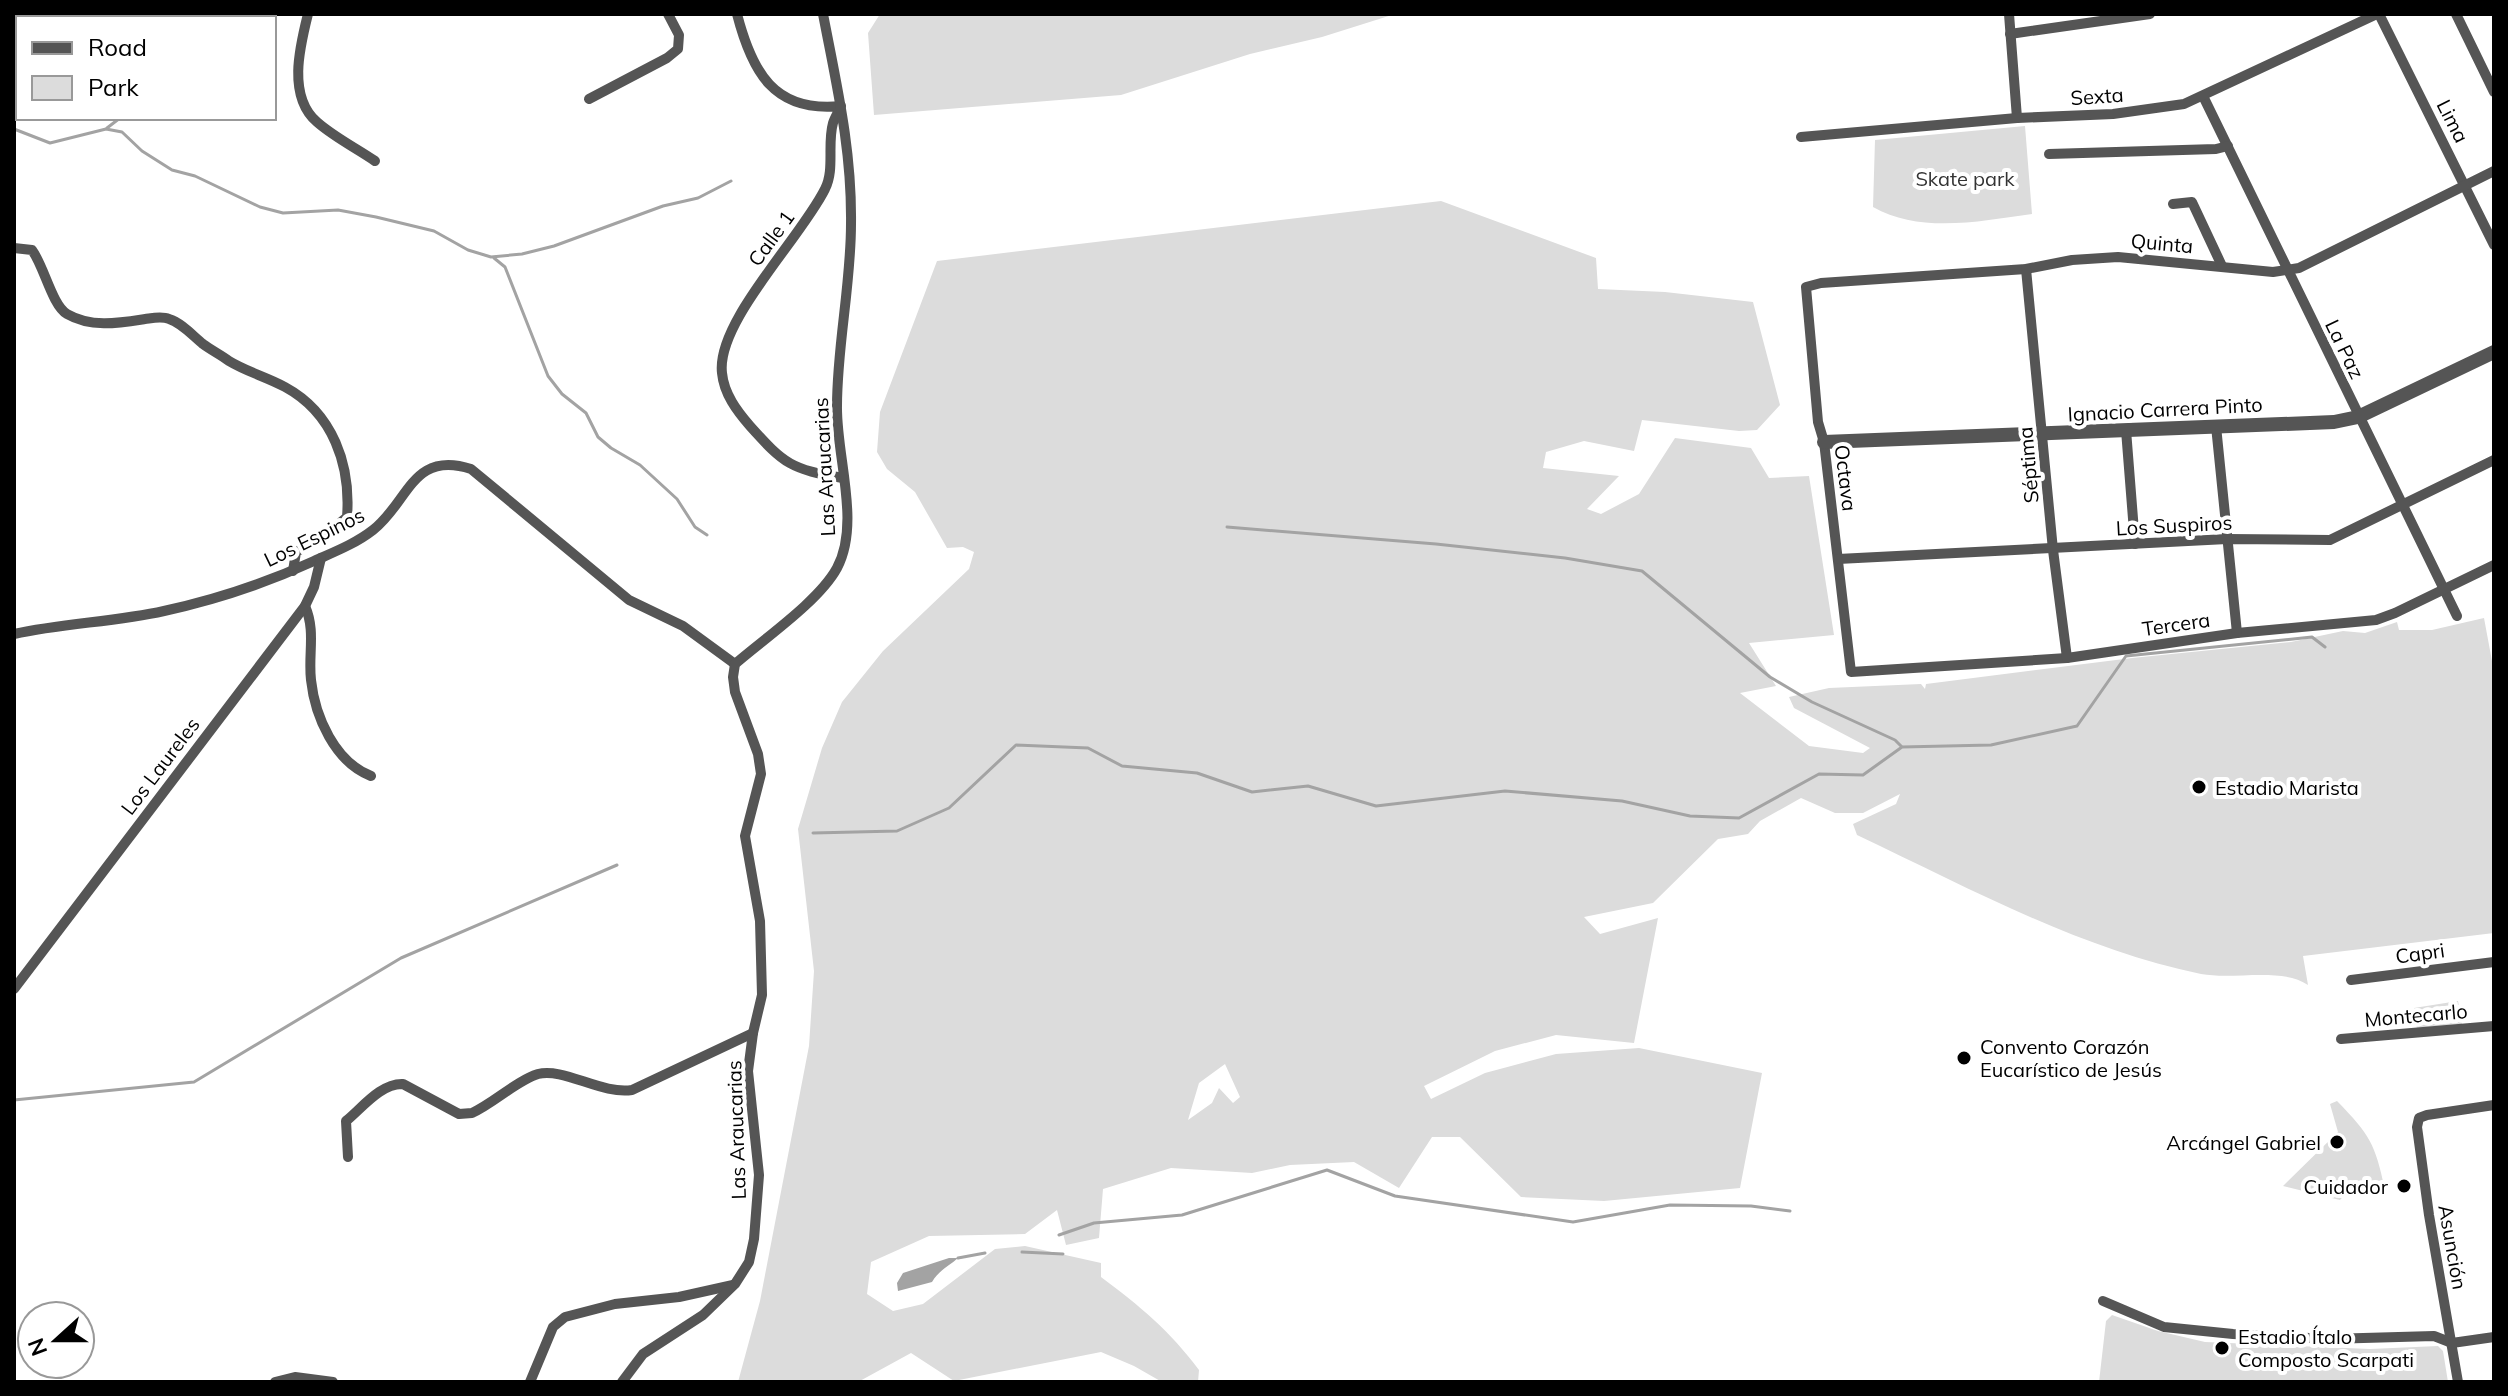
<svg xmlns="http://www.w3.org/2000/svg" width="2508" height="1396" viewBox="0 0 2508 1396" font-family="Mulish,sans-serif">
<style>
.green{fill:#dcdcdc;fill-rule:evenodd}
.water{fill:#a3a3a3}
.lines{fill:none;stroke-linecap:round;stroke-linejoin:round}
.stream{stroke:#a3a3a3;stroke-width:3}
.minor{stroke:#555;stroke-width:10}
.tertiary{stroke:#555;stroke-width:14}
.poi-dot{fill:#000;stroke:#fff;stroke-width:3}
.labels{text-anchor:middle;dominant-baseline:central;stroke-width:8;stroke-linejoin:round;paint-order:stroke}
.street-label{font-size:20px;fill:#000;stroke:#fff}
.park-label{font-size:20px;fill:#333;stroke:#fff}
.poi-label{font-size:20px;fill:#000;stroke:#fff;text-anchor:start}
</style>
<rect width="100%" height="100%" fill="#fff"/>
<!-- green -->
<g class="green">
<path d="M880 14H1395L1322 37 1250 54 1121 95 874 115 868 33Z"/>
<path d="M2025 126 2032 214C1981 221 1920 234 1873 207L1875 140Z"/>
<path d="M1441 201 1596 258 1598 289 1665 292 1753 302 1780 405 1757 430 1739 431 1642 420 1634 451 1584 441 1546 452 1543 468 1619 476 1587 509 1601 514 1639 494 1675 438 1751 448 1769 478 1809 476 1834 635 1749 643 1776 686 1740 693 1809 746 1863 753 1870 748 1794 708 1789 697 1829 688 1921 684 1925 689 1926 684 2132 658 2291 642 2343 631 2365 633 2397 622 2399 630H2432L2484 618 2494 672V933L2303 956 2308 985C2282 967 2234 980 2201 974 2080 949 1969 888 1857 835L1853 824 1896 804 1900 794 1863 813H1835L1801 798 1760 821 1748 834 1718 839 1653 903 1584 917 1600 934 1658 918 1634 1043 1556 1035 1495 1051 1424 1086 1431 1099 1485 1073 1556 1054 1639 1048 1762 1073 1740 1188 1604 1201 1521 1197 1460 1137H1432L1399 1188 1354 1162 1290 1165 1252 1173 1171 1168 1103 1189 1099 1238 1066 1245 1057 1210 1025 1234 929 1236 871 1262 867 1294 893 1311 923 1304 995 1249 1025 1246 1101 1263V1277C1140 1306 1170 1331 1199 1370L1198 1382H1162L1134 1366 1101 1352 954 1381 911 1353 858 1382H738L760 1301 809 1046 814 971 798 829 822 748 842 702 883 651 969 569 974 552 963 547 947 548 915 492 887 469 877 452 880 412 937 261ZM1225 1064 1240 1097 1233 1103 1219 1088 1212 1103 1188 1120 1199 1083Z"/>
<path d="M2458 1001 2463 1029 2418 1036 2414 1008Z"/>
<path d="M2337 1101C2370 1135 2375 1143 2385 1190L2354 1184 2340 1200 2283 1186 2338 1132 2330 1104Z"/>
<path d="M2112 1315 2158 1331 2205 1342 2370 1349 2438 1346 2443 1351 2448 1382H2099L2106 1321Z"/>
</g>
<!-- water -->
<path class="water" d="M949 1258H958C948 1267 939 1270 932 1282L898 1291 897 1283 903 1273Z"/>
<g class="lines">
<!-- stream -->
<g class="stream">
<path d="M173 18 177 14"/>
<path d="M107 128 120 118"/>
<path d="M14 129 50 143 106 129 122 132 142 151 172 170 195 176 260 207 283 213 338 210 376 217 434 231 468 250 491 257 522 254 554 246 663 206 698 198 731 181"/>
<path d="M494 258 505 267 548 376 562 394 586 413 598 437 611 448 640 465 677 499 695 527 707 535"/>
<path d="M1227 527 1436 544 1565 558 1642 571 1770 677 1812 702 1895 740 1901 746"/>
<path d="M813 833 897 831 949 808 1016 745 1088 748 1122 766 1197 773 1252 792 1308 786 1376 806 1505 791 1622 801 1690 816 1739 818 1819 774 1863 775 1902 747 1991 745 2077 726 2126 656 2312 637 2325 647"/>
<path d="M14 1100 194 1082 401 958 617 865"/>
<path d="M1059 1235 1094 1223 1182 1215 1327 1170 1395 1196 1573 1222 1670 1205 1751 1206 1790 1211"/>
<path d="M1022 1252 1063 1254"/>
<path d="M958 1258 985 1253"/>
</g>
<!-- minor -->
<g class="minor">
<path d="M308 14C300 46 287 96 317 122 334 137 356 148 375 161"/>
<path d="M737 14C752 72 774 113 841 106 839 111 835 117 833 123 827 144 835 170 825 189 801 238 716 322 722 373 724 394 737 411 750 426 785 465 791 469 843 478"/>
<path d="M2009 14 2017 118"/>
<path d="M2379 14 2494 245"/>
<path d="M2456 14 2494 92"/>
<path d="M2010 34 2150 14"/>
<path d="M2203 96 2457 616"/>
<path d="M589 99 667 58 678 49 679 35 668 14"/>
<path d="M1801 137 2017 118 2113 114 2184 104 2377 14"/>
<path d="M2049 154 2216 149 2228 146"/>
<path d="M2494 171 2299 268 2273 272 2118 257 2072 260 2026 269 1821 283 1806 287 1818 422 1824 442 1851 672 2067 658 2237 633 2376 620 2395 613 2494 565"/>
<path d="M2173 204 2192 202 2222 266"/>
<path d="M14 248 32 250C44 266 52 305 67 314 91 328 119 323 145 319 153 318 162 316 169 319 182 323 193 336 203 344 211 350 221 355 229 361 247 372 267 377 285 387 333 413 351 465 347 517L324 536 296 552 293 571"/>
<path d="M2026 269 2053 550 2067 658"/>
<path d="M2216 426 2237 633"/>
<path d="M2126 430 2135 544"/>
<path d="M1838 559 2227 539 2330 540 2494 460"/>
<path d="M305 606C316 631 308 654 311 680 315 717 335 762 371 776"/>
<path d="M14 634C64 623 115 622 164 611 215 600 266 583 314 561 334 552 355 544 373 530 409 502 412 450 471 469L629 600 683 626 735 664"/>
<path d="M2351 980 2494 962"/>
<path d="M14 989 305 606 314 587 321 558"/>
<path d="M2341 1039 2494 1026"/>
<path d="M348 1157 346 1121C362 1108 381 1083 403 1084L459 1114 472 1113C494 1103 516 1081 538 1074 563 1067 602 1095 632 1090L753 1033"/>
<path d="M2103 1301 2164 1327 2233 1334 2328 1339 2434 1336 2452 1343 2494 1337"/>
<path d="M275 1382 295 1377 333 1382"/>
<path d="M530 1382 553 1327 565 1317 615 1304 679 1297 733 1285"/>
<path d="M622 1382 643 1354 703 1315 735 1284 749 1262 754 1239 759 1175 748 1071 753 1033 762 995 760 921 745 836 761 774 758 754 735 692 733 677 735 664C765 638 819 601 837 568 861 523 836 456 837 406 837 346 851 285 851 224 852 150 837 87 823 14"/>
<path d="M2458 1382 2429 1215 2417 1127 2419 1118 2427 1115 2494 1105"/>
</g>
<!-- tertiary -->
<path class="tertiary" d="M1824 442 2334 422 2358 417 2494 352"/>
</g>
<!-- markers -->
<g class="poi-dot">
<circle cx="2199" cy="787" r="8"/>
<circle cx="1964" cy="1058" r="8"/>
<circle cx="2337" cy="1142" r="8"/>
<circle cx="2404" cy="1186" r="8"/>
<circle cx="2222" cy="1348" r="8"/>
</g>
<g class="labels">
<!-- street labels -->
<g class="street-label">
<text transform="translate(2097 96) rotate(-4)">Sexta</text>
<text transform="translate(2453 121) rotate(63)">Lima</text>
<text transform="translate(771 238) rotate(-54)">Calle 1</text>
<text transform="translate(2162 243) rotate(5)">Quinta</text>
<text transform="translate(2345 349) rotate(64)">La Paz</text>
<text transform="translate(2165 409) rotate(-3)">Ignacio Carrera Pinto</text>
<text transform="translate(2028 465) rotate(-95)">Séptima</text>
<text transform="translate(824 467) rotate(-93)">Las Araucarias</text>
<text transform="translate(1846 478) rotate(83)">Octava</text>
<text transform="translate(2174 525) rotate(-3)">Los Suspiros</text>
<text transform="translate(314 537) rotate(-26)">Los Espinos</text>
<text transform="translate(2176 624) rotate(-8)">Tercera</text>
<text transform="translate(160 766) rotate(-53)">Los Laureles</text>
<text transform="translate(2420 953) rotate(-8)">Capri</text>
<text transform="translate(2416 1015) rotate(-5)">Montecarlo</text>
<text transform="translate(736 1130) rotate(-92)">Las Araucarias</text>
<text transform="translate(2453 1247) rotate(80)">Asunción</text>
</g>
<!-- park labels -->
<g class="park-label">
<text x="1965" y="178">Skate park</text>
</g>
<!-- poi labels -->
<g class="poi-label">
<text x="2215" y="787">Estadio Marista</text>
<text x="1980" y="1046">Convento Corazón<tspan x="1980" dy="23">Eucarístico de Jesús</tspan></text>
<text x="2321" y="1142" text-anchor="end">Arcángel Gabriel</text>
<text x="2388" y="1186" text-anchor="end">Cuidador</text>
<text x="2238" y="1336">Estadio Ítalo<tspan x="2238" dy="23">Composto Scarpati</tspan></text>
</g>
</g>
<!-- border -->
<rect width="2508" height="1396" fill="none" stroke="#000000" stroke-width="32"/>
<!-- legend -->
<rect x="16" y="16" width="260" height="104" fill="#ffffff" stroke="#999999" stroke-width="2"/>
<rect x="32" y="42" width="40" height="12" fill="#555555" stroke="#999999" stroke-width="2"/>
<text x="88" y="56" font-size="24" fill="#000000">Road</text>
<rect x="32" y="76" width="40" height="24" fill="#dcdcdc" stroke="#999999" stroke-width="2"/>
<text x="88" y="96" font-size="24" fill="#000000">Park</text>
<!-- north arrow -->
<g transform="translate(56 1340) rotate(249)"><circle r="38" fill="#ffffff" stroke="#999999" stroke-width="2"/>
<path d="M0-6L14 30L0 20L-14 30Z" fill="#000000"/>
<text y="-12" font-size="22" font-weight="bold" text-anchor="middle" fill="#000000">N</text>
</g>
</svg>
